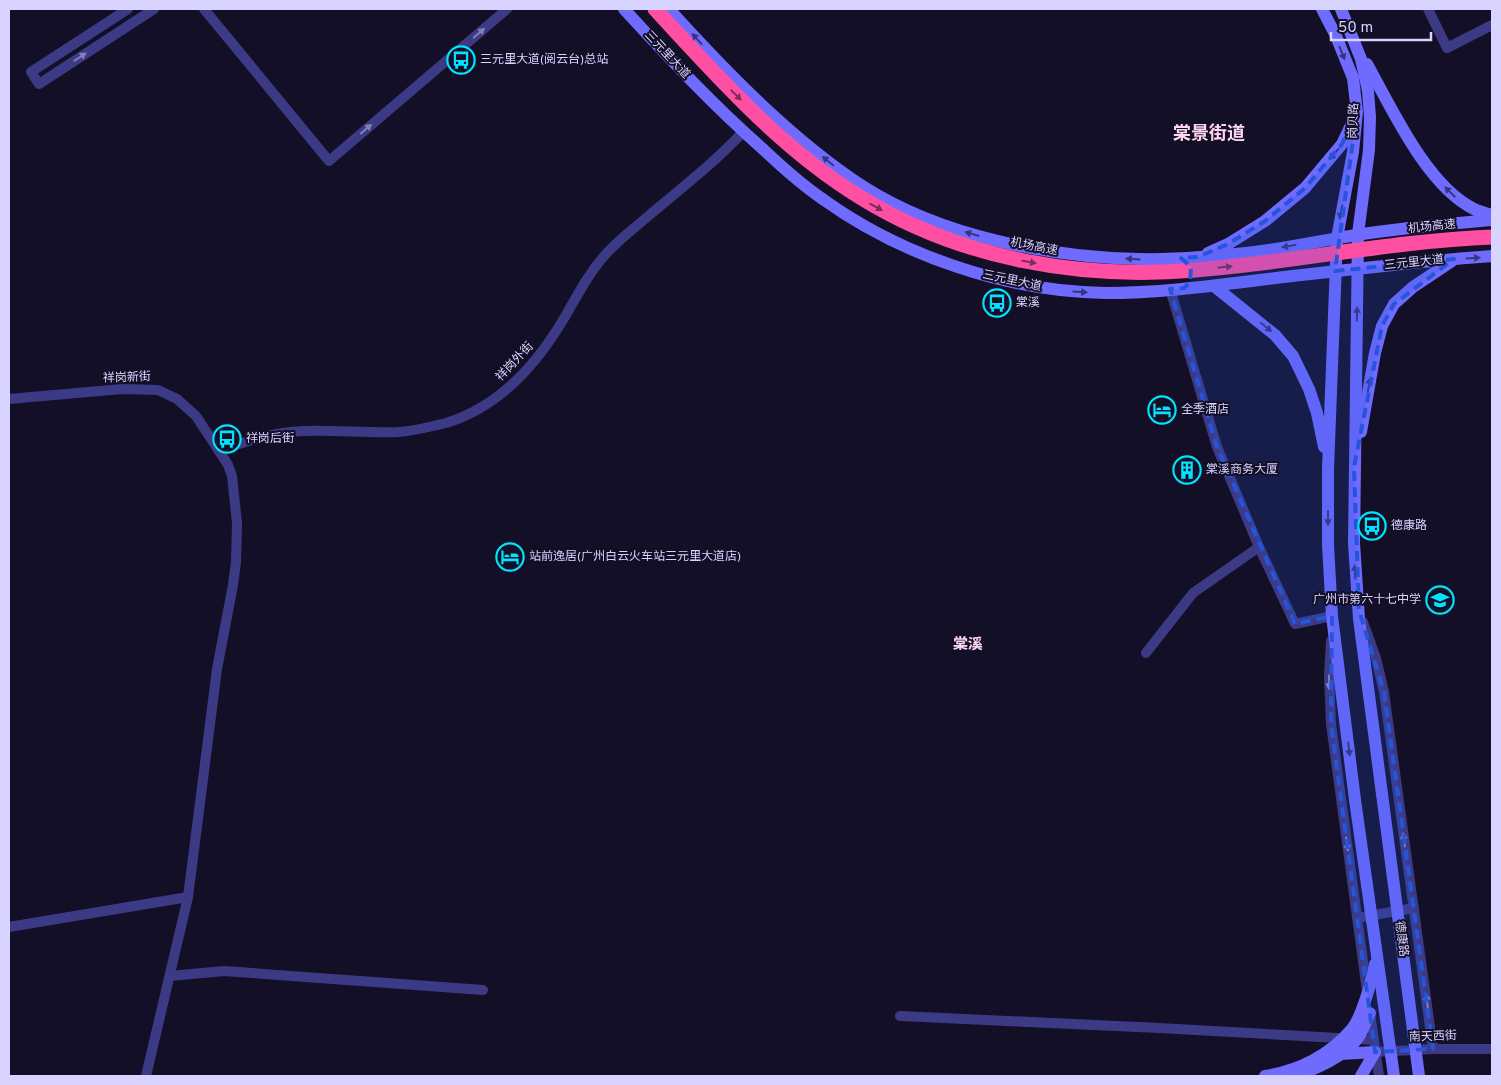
<svg xmlns="http://www.w3.org/2000/svg" width="1501" height="1085" viewBox="0 0 1501 1085" font-family="Overpass,'Noto Sans SC',sans-serif">
<style>
.lines{fill:none;stroke-linecap:round;stroke-linejoin:round}
.street{stroke:#3d3a85;stroke-width:10}
.secondary{stroke:#6f6bff;stroke-width:12}
.secondary-bridge{stroke:#6f6bff;stroke-width:12}
.highway-bridge{stroke:#ff4fa3;stroke-width:15}
.oneway{fill:#837fbc}
.oneway2{fill:#38347d}
.oneway3{fill:#7d2c5e}
.marked{fill:#2655da;fill-opacity:0.2;stroke:#2655da;stroke-width:4;stroke-dasharray:10 6;stroke-linejoin:round}
.labels{text-anchor:middle;dominant-baseline:central;stroke-width:4;stroke-linejoin:round;paint-order:stroke}
.street-label{font-size:12px;fill:#d9d4ff;stroke:#130f26}
.poi-label{font-size:12px;fill:#d9d4ff;stroke:#130f26;text-anchor:start}
.quarter-label{font-size:15px;font-weight:bold;fill:#ffd6f0;stroke:#130f26}
.district-label{font-size:18px;font-weight:bold;fill:#ffd6f0;stroke:#130f26}
</style>
<rect width="100%" height="100%" fill="#130f26"/>
<g class="lines">
<!-- street -->
<g class="street">
<path d="M128 9 31 72 39 84 154 9"/>
<path d="M204 9 329 161 507 9"/>
<path d="M1428 9 1447 48 1492 25"/>
<path d="M1170 289 1217 447 1259 547 1295 624 1332 616V621"/>
<path d="M9 399 122 389 158 390 177 399 196 416 219 451 228 465 232 476 237 523 236 562 233 585 217 669 188 897 146 1076"/>
<path d="M219 451C247 441 274 432 303 431 335 430 366 433 398 432 414 431 430 427 446 423 501 406 538 363 566 315 578 294 589 273 605 255 619 239 637 226 653 212 684 186 715 162 743 132"/>
<path d="M1363 622 1376 658 1384 692 1433 1049"/>
<path d="M1331 641 1329 675 1331 724 1367 991"/>
<path d="M1146 653 1193 593 1259 547"/>
<path d="M1357 918 1414 908"/>
<path d="M9 927 188 897"/>
<path d="M170 976 224 971 483 990"/>
<path d="M1370 1013 1379 1076"/>
<path d="M900 1016 1159 1028 1374 1040"/>
<path d="M1375 1052 1433 1049H1492"/>
</g>
<!-- secondary -->
<g class="secondary">
<path d="M624 9C669 58 714 106 764 150 783 168 802 185 824 200 902 256 1009 292 1105 293 1165 293 1225 284 1284 277 1353 269 1423 261 1492 256"/>
<path d="M669 9C725 71 793 141 864 187 941 236 1048 257 1139 259 1179 260 1221 256 1262 251 1293 247 1325 240 1356 235 1401 228 1447 224 1492 220"/>
<path d="M1322 9 1336 36 1353 78 1357 112 1353 152 1337 238 1328 469V545L1332 616 1355 800"/>
<path d="M1341 9 1361 59 1368 91 1370 117 1369 150 1358 234 1354 543 1359 619 1382 794"/>
<path d="M1367 64C1392 109 1427 186 1474 209 1480 212 1486 213 1492 215"/>
<path d="M1208 253 1228 244 1265 221 1305 188 1342 144 1353 121"/>
<path d="M1214 286 1275 335 1293 356 1309 389 1317 413 1324 447"/>
<path d="M1361 432 1375 353 1382 326 1394 304 1413 287 1452 261"/>
<path d="M1340 1054 1375 1052"/>
<path d="M1294 1076C1314 1070 1346 1056 1358 1038 1363 1031 1366 1021 1370 1013"/>
<path d="M1361 1076 1375 1052"/>
</g>
<!-- secondary-bridge -->
<g class="secondary-bridge">
<path d="M1382 794 1419 1076"/>
<path d="M1355 800 1394 1076"/>
<path d="M1265 1076C1299 1071 1330 1055 1352 1029 1362 1016 1372 980 1375 964"/>
</g>
<!-- highway-bridge -->
<path class="highway-bridge" d="M655 9C717 76 781 149 860 197 960 259 1080 280 1196 270 1295 262 1393 241 1492 237"/>
</g>
<!-- one-way arrows -->
<defs><path id="oneway-solid" d="M-6-.8H1V-3.2L6.5 0L1 3.2V.8H-6Z" transform="scale(1.25)"/></defs>
<g class="oneway">
<use href="#oneway-solid" transform="translate(479 33) rotate(-41)"/>
<use href="#oneway-solid" transform="translate(80 57) rotate(-33)"/>
<use href="#oneway-solid" transform="translate(366 129) rotate(-41)"/>
<use href="#oneway-solid" transform="translate(1329 682) rotate(90)"/>
<use href="#oneway-solid" transform="translate(1404 840) rotate(-98)"/>
<use href="#oneway-solid" transform="translate(1347 844) rotate(82)"/>
<use href="#oneway-solid" transform="translate(1427 1001) rotate(-97)"/>
</g>
<g class="oneway2">
<use href="#oneway-solid" transform="translate(697 39) rotate(-133)"/>
<use href="#oneway-solid" transform="translate(1342 53) rotate(68)"/>
<use href="#oneway-solid" transform="translate(1334 154) rotate(131)"/>
<use href="#oneway-solid" transform="translate(828 161) rotate(-141)"/>
<use href="#oneway-solid" transform="translate(1450 192) rotate(-136)"/>
<use href="#oneway-solid" transform="translate(1341 212) rotate(100)"/>
<use href="#oneway-solid" transform="translate(972 234) rotate(-164)"/>
<use href="#oneway-solid" transform="translate(1289 246) rotate(170)"/>
<use href="#oneway-solid" transform="translate(1473 258) rotate(-4)"/>
<use href="#oneway-solid" transform="translate(1133 259) rotate(-177)"/>
<use href="#oneway-solid" transform="translate(1080 292) rotate(4)"/>
<use href="#oneway-solid" transform="translate(1357 314) rotate(-89)"/>
<use href="#oneway-solid" transform="translate(1266 327) rotate(39)"/>
<use href="#oneway-solid" transform="translate(1369 385) rotate(-80)"/>
<use href="#oneway-solid" transform="translate(1328 518) rotate(90)"/>
<use href="#oneway-solid" transform="translate(1355 572) rotate(-93)"/>
<use href="#oneway-solid" transform="translate(1349 749) rotate(83)"/>
</g>
<g class="oneway3">
<use href="#oneway-solid" transform="translate(736 95) rotate(45)"/>
<use href="#oneway-solid" transform="translate(876 207) rotate(29)"/>
<use href="#oneway-solid" transform="translate(1029 262) rotate(11)"/>
<use href="#oneway-solid" transform="translate(1225 267) rotate(-6)"/>
</g>
<!-- marked area -->
<path class="marked" d="M1357 112 1335 271 1454 259 1394 304 1382 326 1354 467 1359 610 1384 692 1433 1049 1375 1052 1331 724 1332 616 1295 624 1217 447 1170 289 1184 288 1190 282 1191 267 1181 258 1198 257 1228 244 1265 221 1305 188 1342 144Z"/>
<!-- icons -->
<defs>
<g id="bus-ring" transform="scale(1.4375)"><circle r="9.5" fill="#130f26" stroke="#00e5ff" stroke-width="1.5"/><path d="M-5-6H5V4H4V6H2V4H-2V6H-4V4H-5ZM-3.5-4V0h7V-4ZM-3.5 1.2v1.5H-2V1.2ZM2 1.2v1.5H3.5V1.2Z" fill="#00e5ff"/></g>
<g id="hotel-ring" transform="scale(1.4375)"><circle r="9.5" fill="#130f26" stroke="#00e5ff" stroke-width="1.5"/><path d="M-6-4.5h1.5V1H6V5H4.5V3h-9V5H-6ZM-4 0a1.8 1.8 0 1 1 3.6 0ZM.5 0V-2.5h3Q6-2.5 6 0Z" fill="#00e5ff"/></g>
<g id="building-ring" transform="scale(1.4375)"><circle r="9.5" fill="#130f26" stroke="#00e5ff" stroke-width="1.5"/><path d="M-4-6H4V6H1V3H-1V6H-4ZM-2.5-4.3h1.7v1.8h-1.7ZM.8-4.3h1.7v1.8H.8ZM-2.5-1h1.7V.8h-1.7ZM.8-1h1.7V.8H.8Z" fill="#00e5ff"/></g>
<g id="school-ring" transform="scale(1.4375)"><circle r="9.5" fill="#130f26" stroke="#00e5ff" stroke-width="1.5"/><path d="M0-5L7-2L0 1L-7-2ZM-4 1L0 2.5L4 1V4Q0 6-4 4Z" fill="#00e5ff"/></g>
</defs>
<g fill-rule="evenodd">
<use href="#bus-ring" x="461" y="60"/>
<use href="#bus-ring" x="997" y="303"/>
<use href="#hotel-ring" x="1162" y="410"/>
<use href="#bus-ring" x="227" y="439"/>
<use href="#building-ring" x="1187" y="470"/>
<use href="#bus-ring" x="1372" y="526"/>
<use href="#hotel-ring" x="510" y="557"/>
<use href="#school-ring" x="1440" y="600"/>
</g>
<g class="labels">
<!-- street labels -->
<g class="street-label">
<text transform="translate(667 55) rotate(47)">三元里大道</text>
<text transform="translate(1354 121) rotate(-88)">岗贝路</text>
<text transform="translate(1432 227) rotate(-6)">机场高速</text>
<text transform="translate(1034 247) rotate(11)">机场高速</text>
<text transform="translate(1414 263) rotate(-6)">三元里大道</text>
<text transform="translate(1012 281) rotate(12)">三元里大道</text>
<text transform="translate(515 362) rotate(-47)">祥岗外街</text>
<text transform="translate(127 378) rotate(-2)">祥岗新街</text>
<text transform="translate(1401 939) rotate(82)">德康路</text>
<text transform="translate(1433 1037) rotate(-2)">南天西街</text>
</g>
<!-- poi labels -->
<g class="poi-label">
<text x="480" y="60">三元里大道(阅云台)总站</text>
<text x="1016" y="303">棠溪</text>
<text x="1181" y="410">全季酒店</text>
<text x="246" y="439">祥岗后街</text>
<text x="1206" y="470">棠溪商务大厦</text>
<text x="1391" y="526">德康路</text>
<text x="529" y="557">站前逸居(广州白云火车站三元里大道店)</text>
<text x="1421" y="600" text-anchor="end">广州市第六十七中学</text>
</g>
<!-- quarter labels -->
<g class="quarter-label">
<text x="968" y="645">棠溪</text>
</g>
<!-- district labels -->
<g class="district-label">
<text x="1209" y="134">棠景街道</text>
</g>
</g>
<!-- border -->
<rect width="1501" height="1085" fill="none" stroke="#d9d4ff" stroke-width="20"/>
<!-- scale -->
<path d="M1331 32v8h100v-8" fill="none" stroke="#d9d4ff" stroke-width="2.5"/>
<text x="1338" y="32" font-size="15" fill="#d9d4ff" stroke="#130f26" stroke-width="4" paint-order="stroke">50 m</text>
</svg>
